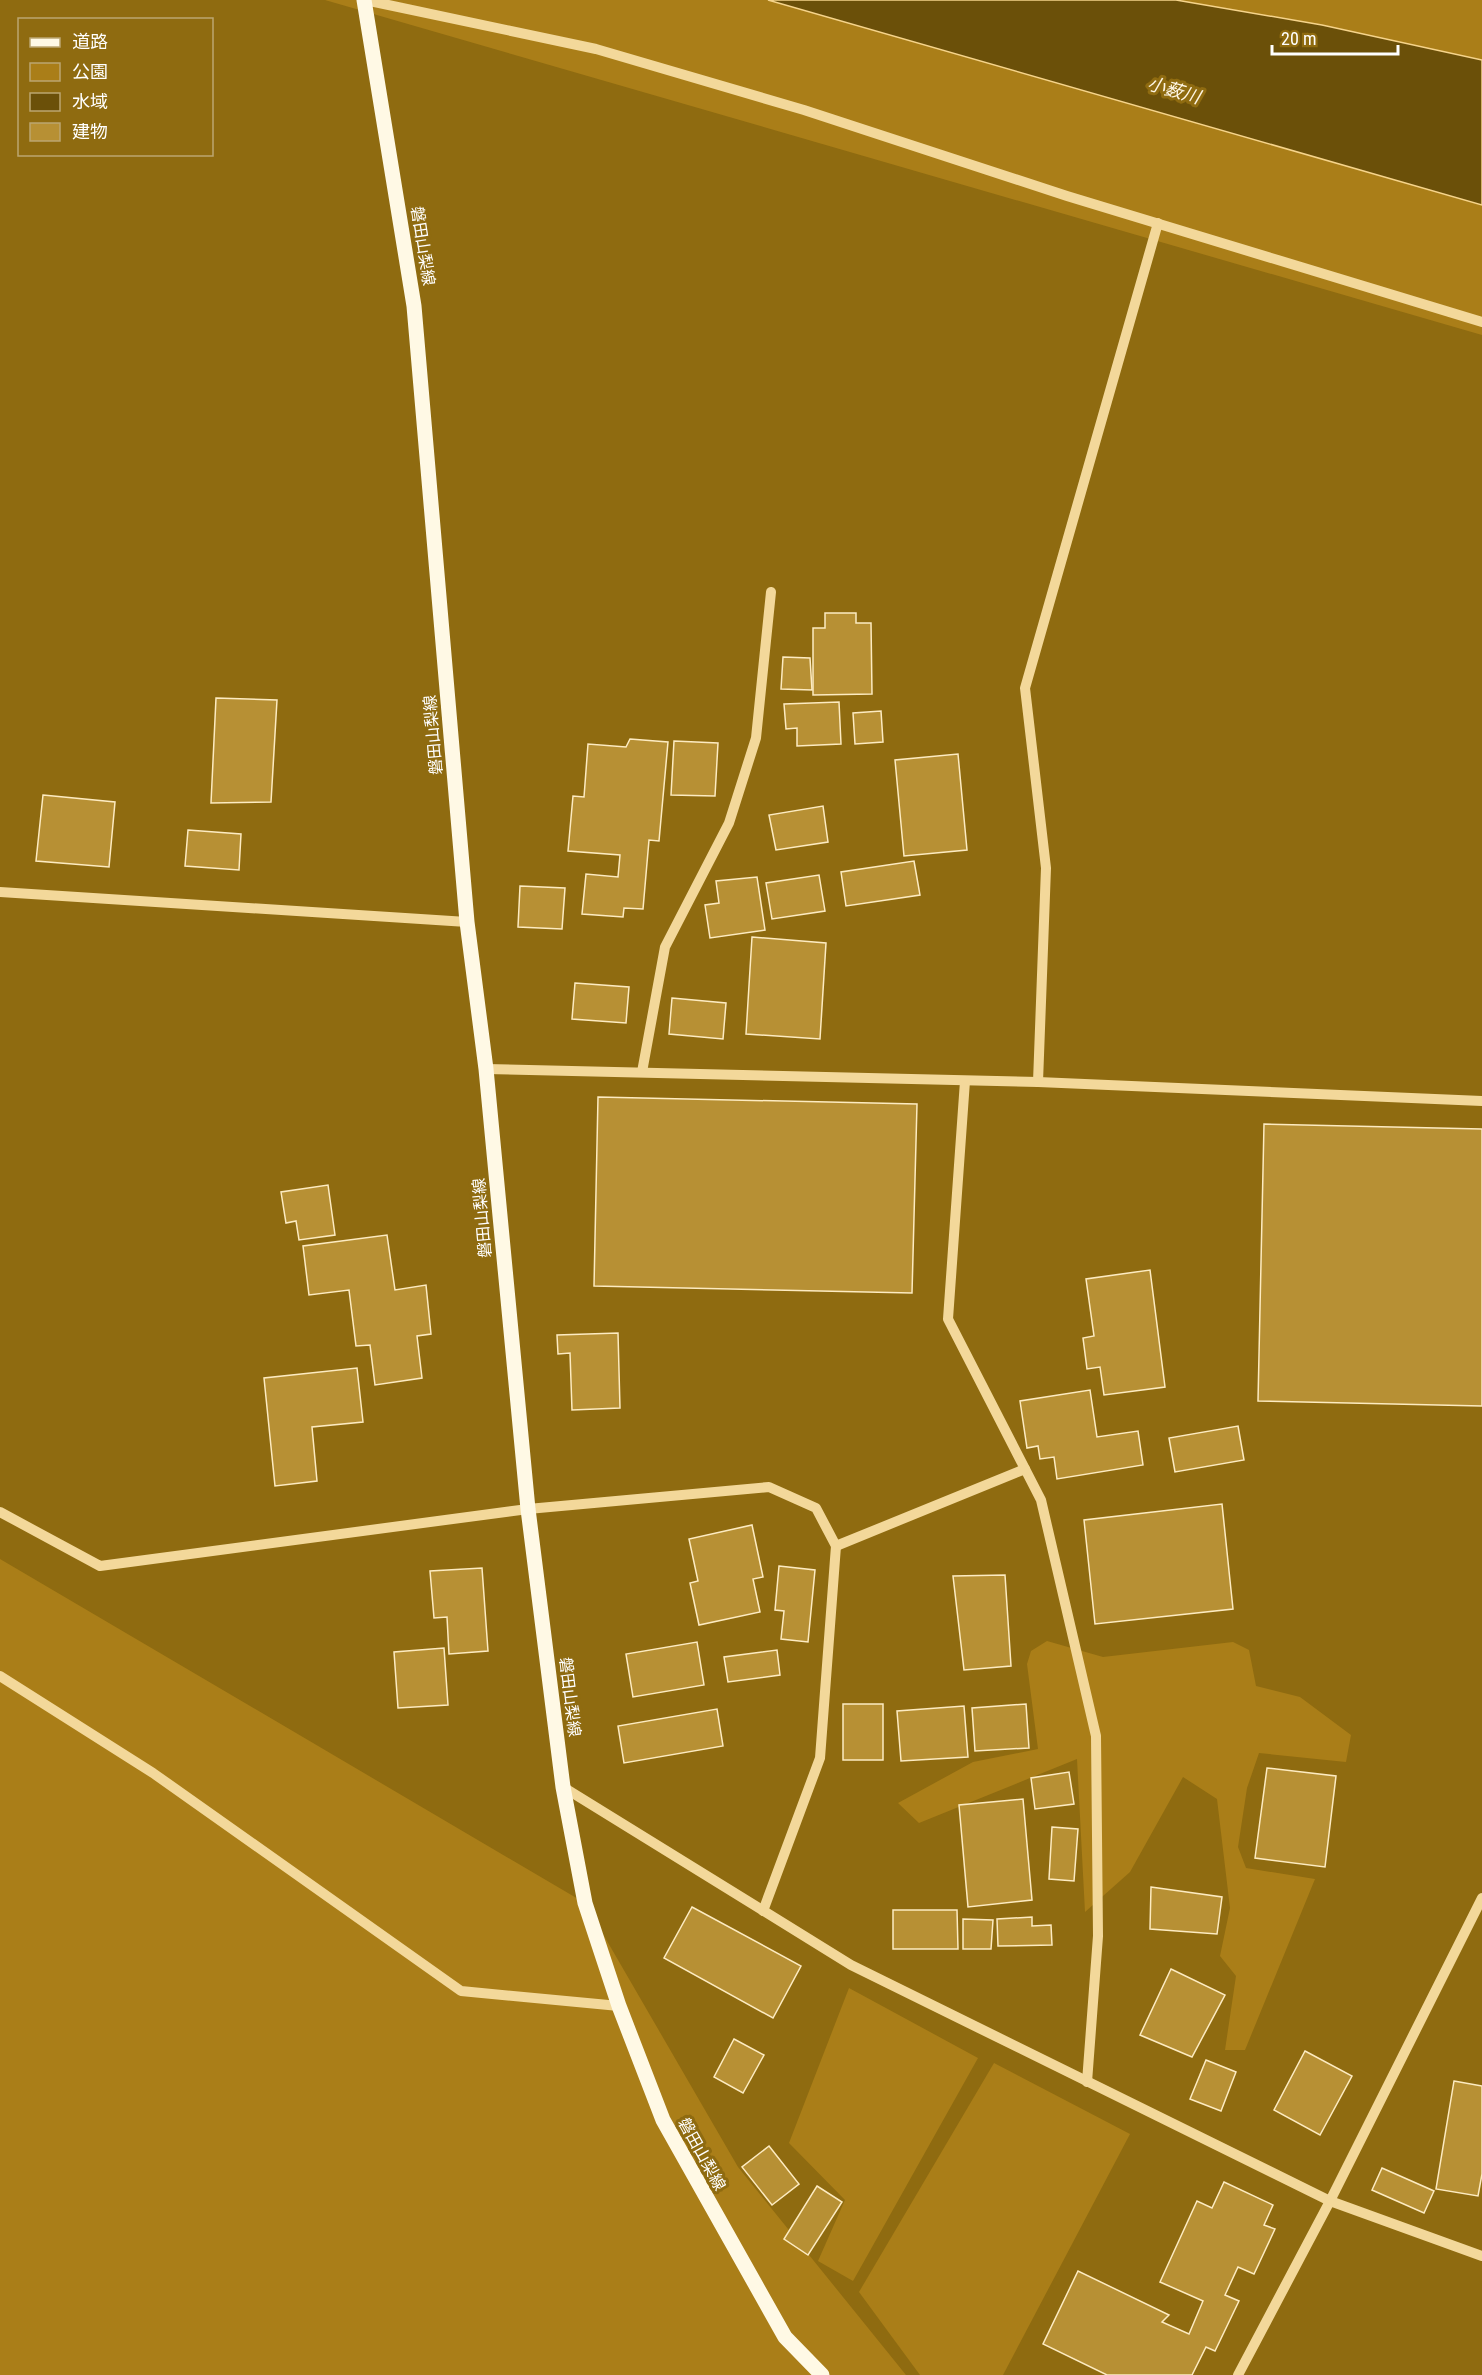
<svg xmlns="http://www.w3.org/2000/svg" width="1482" height="2375" viewBox="0 0 1482 2375" font-family="'Roboto Condensed','Noto Sans JP',sans-serif">
<style>
.green{fill:#aa7e18}
.water{fill:#6b5009;stroke:#f6d48b;stroke-width:1.5}
.building{fill:#b79034;stroke:#fdebc1;stroke-width:1.5}
.lines{fill:none;stroke-linecap:round;stroke-linejoin:round}
.minor{stroke:#f3d89a;stroke-width:10}
.major{stroke:#fff9e5;stroke-width:15}
.labels{text-anchor:middle;dominant-baseline:central;stroke-width:6;stroke-linejoin:round;paint-order:stroke}
.street-label{font-size:16px;fill:#fff;stroke:#8f6b10}
.water-label{font-size:18px;font-style:italic;fill:#fef6e4;stroke:#8f6b10}
</style>
<rect width="100%" height="100%" fill="#8f6b10"/>
<!-- green -->
<g class="green">
<path d="M325 0H1482V335Z"/>
<path d="M0 1559 585 1903 738 2167 906 2375H0Z"/>
<path d="M1047 1641 1103 1657 1233 1642 1249 1650 1256 1686 1300 1697 1351 1735 1346 1762 1259 1753 1247 1788 1238 1847 1246 1868 1315 1879 1245 2050H1225L1236 1976 1220 1956 1230 1908 1217 1799 1183 1777 1130 1872 1085 1912 1077 1759 919 1823 898 1803 973 1762 1038 1749 1027 1664 1031 1651Z"/>
<path d="M849 1988 978 2058 853 2281 818 2261 845 2200 789 2143Z"/>
<path d="M994 2063 1130 2134 1003 2375H920L859 2292Z"/>
</g>
<!-- water -->
<path class="water" d="M768 0H1176L1322 25 1482 60V205Z"/>
<!-- building -->
<g class="building">
<path d="M825 613H856V623H871L872 694 813 695V628H825Z"/>
<path d="M783 657 810 658 812 690 781 689Z"/>
<path d="M216 698 277 700 271 802 211 803Z"/>
<path d="M839 702 841 744 797 746V728L786 729 784 704Z"/>
<path d="M881 711 883 742 855 744 853 713Z"/>
<path d="M630 739 668 742 659 841 649 840 643 909 624 908 623 917 582 914 586 874 618 877 620 855 568 851 573 796 584 797 588 744 626 747Z"/>
<path d="M674 741 718 743 715 796 671 795Z"/>
<path d="M958 754 967 850 904 856 895 760Z"/>
<path d="M43 795 115 802 109 867 36 861Z"/>
<path d="M823 806 828 842 776 850 769 815Z"/>
<path d="M188 830 241 834 239 870 185 866Z"/>
<path d="M914 861 920 895 846 906 841 872Z"/>
<path d="M819 875 825 911 772 919 766 883Z"/>
<path d="M757 877 765 930 710 938 705 905 719 903 716 881Z"/>
<path d="M520 886 565 888 562 929 518 927Z"/>
<path d="M752 937 826 943 820 1039 746 1034Z"/>
<path d="M575 983 629 987 626 1023 572 1019Z"/>
<path d="M672 998 726 1003 723 1039 669 1034Z"/>
<path d="M598 1097 917 1104 912 1293 594 1286Z"/>
<path d="M1264 1124 1482 1129V1406L1258 1401Z"/>
<path d="M328 1185 335 1235 299 1240 296 1221 286 1223 281 1192Z"/>
<path d="M387 1235 395 1290 426 1285 431 1334 417 1336 422 1378 375 1385 370 1345 356 1346 349 1290 309 1295 303 1246Z"/>
<path d="M1150 1270 1165 1387 1104 1395 1100 1367 1087 1369 1083 1338 1094 1336 1086 1279Z"/>
<path d="M618 1333 620 1408 572 1410 570 1353 558 1354 557 1335Z"/>
<path d="M357 1368 363 1422 312 1427 317 1481 275 1486 264 1378Z"/>
<path d="M1090 1390 1097 1437 1138 1431 1143 1465 1057 1479 1054 1457 1040 1459 1038 1446 1027 1448 1020 1401Z"/>
<path d="M1238 1426 1244 1460 1175 1472 1169 1438Z"/>
<path d="M1222 1504 1233 1609 1095 1624 1084 1520Z"/>
<path d="M752 1525 763 1577 753 1579 760 1612 699 1625 690 1583 698 1581 689 1539Z"/>
<path d="M779 1566 815 1570 808 1642 781 1639 784 1611 775 1610Z"/>
<path d="M482 1568 488 1651 449 1654 447 1617 434 1618 430 1571Z"/>
<path d="M1005 1575 1011 1666 964 1670 953 1576Z"/>
<path d="M697 1642 704 1685 633 1697 626 1654Z"/>
<path d="M444 1648 448 1705 398 1708 394 1652Z"/>
<path d="M777 1650 780 1675 728 1682 724 1657Z"/>
<rect x="843" y="1704" width="40" height="56"/>
<path d="M1026 1704 1029 1748 975 1751 972 1708Z"/>
<path d="M964 1706 968 1757 901 1761 897 1711Z"/>
<path d="M717 1709 723 1746 624 1763 618 1726Z"/>
<path d="M1267 1768 1336 1776 1325 1867 1255 1858Z"/>
<path d="M1069 1772 1074 1804 1035 1809 1031 1778Z"/>
<path d="M1023 1799 1032 1900 968 1907 959 1805Z"/>
<path d="M1052 1827 1078 1829 1074 1881 1049 1879Z"/>
<path d="M1151 1887 1222 1897 1217 1934 1150 1929Z"/>
<path d="M692 1907 801 1966 773 2018 664 1958Z"/>
<path d="M893 1910H957L958 1949H893Z"/>
<path d="M1032 1917V1926L1051 1925 1052 1945 998 1946 997 1919Z"/>
<path d="M963 1919 993 1920 991 1949H963Z"/>
<path d="M1171 1969 1225 1995 1192 2057 1140 2035Z"/>
<path d="M734 2039 764 2055 743 2093 714 2077Z"/>
<path d="M1305 2051 1352 2076 1320 2135 1274 2110Z"/>
<path d="M1206 2060 1236 2072 1221 2111 1190 2099Z"/>
<path d="M1454 2081 1482 2086V2174L1478 2196 1436 2189Z"/>
<path d="M769 2146 799 2184 772 2205 742 2167Z"/>
<path d="M1382 2168 1434 2191 1424 2213 1372 2190Z"/>
<path d="M1224 2182 1273 2205 1264 2225 1275 2229 1254 2274 1238 2267 1225 2295 1239 2301 1215 2351 1206 2347 1192 2375H1107L1043 2344 1078 2271 1169 2315 1162 2322 1189 2334 1203 2301 1160 2282 1197 2201 1212 2208Z"/>
<path d="M817 2186 842 2202 808 2255 784 2239Z"/>
</g>
<g class="lines">
<!-- minor -->
<g class="minor">
<path d="M365 0 596 49 804 110 1067 196 1482 322"/>
<path d="M0 892 467 922"/>
<path d="M486 1069 1038 1082 1482 1101"/>
<path d="M642 1072 665 947 729 823 756 738 771 592"/>
<path d="M965 1081 948 1319 1041 1500 1096 1736 1098 1936 1087 2082"/>
<path d="M1038 1082 1046 868 1025 688 1158 223"/>
<path d="M0 1512 100 1566 528 1509 769 1487 816 1508 836 1546 820 1758 763 1911"/>
<path d="M836 1546 1025 1469"/>
<path d="M0 1676 153 1773 461 1991 619 2006"/>
<path d="M563 1787 851 1965 1330 2201 1482 2256"/>
<path d="M1238 2375 1330 2201 1482 1898"/>
</g>
<!-- major -->
<path class="major" d="M364 0 414 306 467 922 486 1069 528 1509 563 1787 585 1903 619 2006 663 2120 785 2337 822 2375"/>
</g>
<g class="labels">
<!-- street labels -->
<g class="street-label">
<text transform="translate(423 246) rotate(81)">磐田山梨線</text>
<text transform="translate(433 735) rotate(-95)">磐田山梨線</text>
<text transform="translate(482 1218) rotate(-95)">磐田山梨線</text>
<text transform="translate(570 1697) rotate(83)">磐田山梨線</text>
<text transform="translate(702 2154) rotate(61)">磐田山梨線</text>
</g>
<!-- water labels -->
<g class="water-label">
<text transform="translate(1174 90) rotate(16)">小薮川</text>
</g>
</g>
<!-- legend -->
<rect x="18" y="18" width="195" height="138" fill="#8f6b10" stroke="#bca670" stroke-width="1.5"/>
<rect x="30" y="38" width="30" height="9" fill="#fff9e5" stroke="#bca670" stroke-width="1.5"/>
<text x="72" y="48" font-size="18" fill="#ffffff">道路</text>
<rect x="30" y="63" width="30" height="18" fill="#aa7e18" stroke="#bca670" stroke-width="1.5"/>
<text x="72" y="78" font-size="18" fill="#ffffff">公園</text>
<rect x="30" y="93" width="30" height="18" fill="#6b5009" stroke="#bca670" stroke-width="1.5"/>
<text x="72" y="108" font-size="18" fill="#ffffff">水域</text>
<rect x="30" y="123" width="30" height="18" fill="#b79034" stroke="#bca670" stroke-width="1.5"/>
<text x="72" y="138" font-size="18" fill="#ffffff">建物</text>
<!-- scale -->
<path d="M1272 45v9h126v-9" fill="none" stroke="#ffffff" stroke-width="3"/>
<text x="1281" y="45" font-size="18" fill="#ffffff" stroke="#8f6b10" stroke-width="4.5" paint-order="stroke">20 m</text>
</svg>
